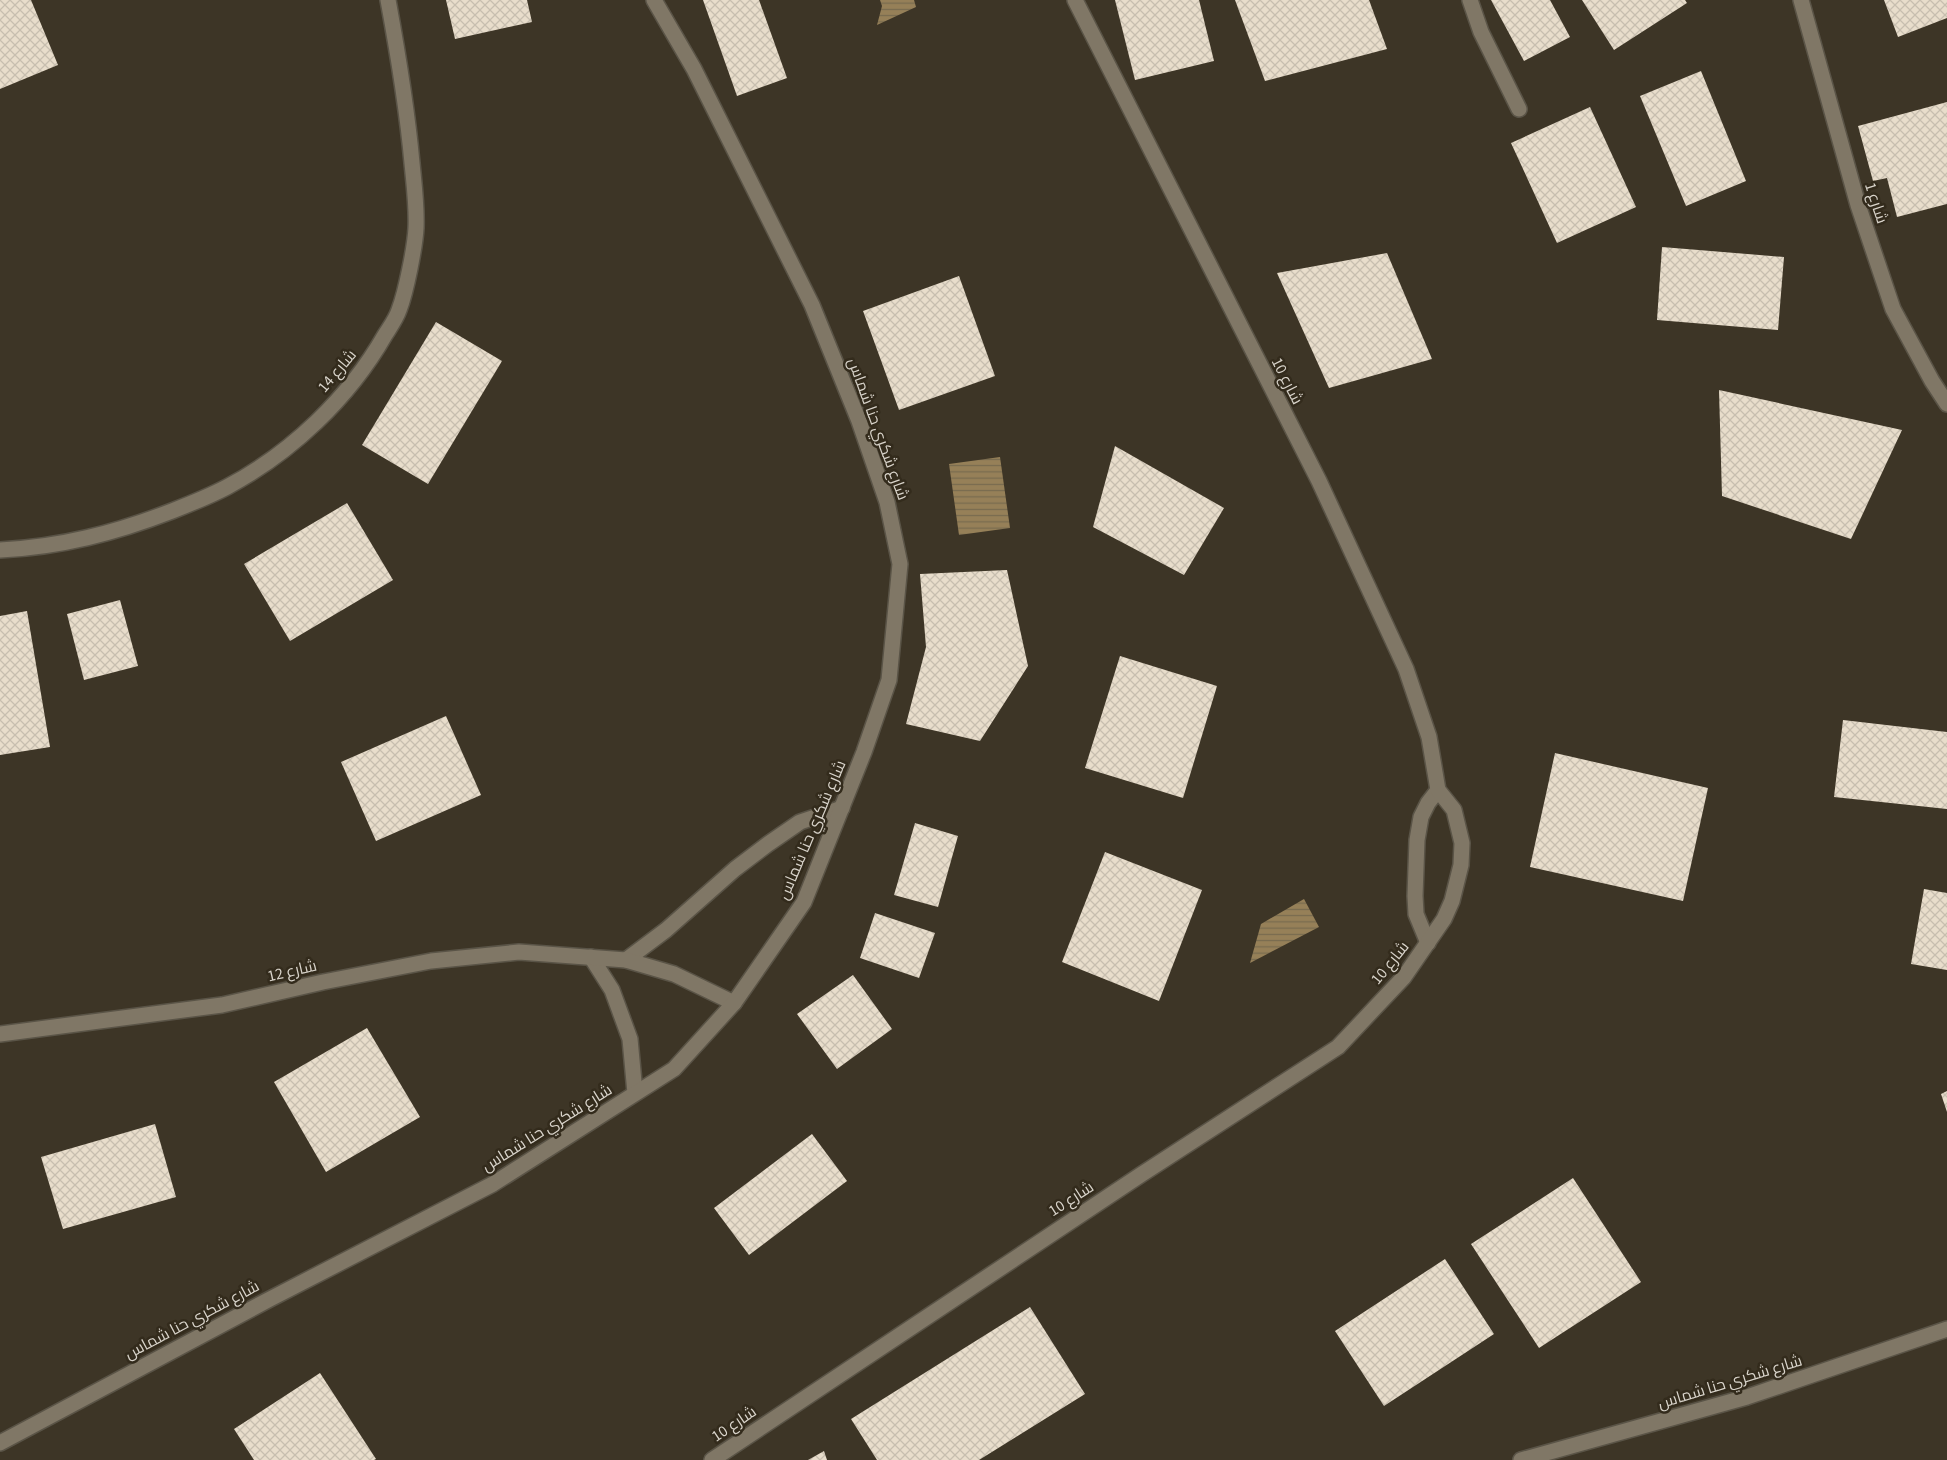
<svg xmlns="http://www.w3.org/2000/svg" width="1947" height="1460" viewBox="0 0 1947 1460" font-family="'Source Sans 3',Cairo,sans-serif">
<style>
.water{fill:url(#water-rules)}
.building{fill:url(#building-cross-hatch)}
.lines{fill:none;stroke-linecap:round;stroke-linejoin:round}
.minor-casing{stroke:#5a5447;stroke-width:18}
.minor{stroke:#807766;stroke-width:15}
.labels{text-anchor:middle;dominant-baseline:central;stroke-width:5;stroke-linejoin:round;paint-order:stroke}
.street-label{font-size:16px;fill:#d9d4cb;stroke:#332b1c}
</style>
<defs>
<pattern id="water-rules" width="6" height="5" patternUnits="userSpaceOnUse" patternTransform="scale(1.25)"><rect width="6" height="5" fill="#968058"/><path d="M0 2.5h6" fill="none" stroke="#786a4f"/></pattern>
<pattern id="building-cross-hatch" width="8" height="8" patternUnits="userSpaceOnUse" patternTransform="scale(1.25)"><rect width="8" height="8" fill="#e8ddcb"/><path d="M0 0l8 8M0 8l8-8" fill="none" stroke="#c7beaf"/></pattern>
</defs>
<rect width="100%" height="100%" fill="#3d3526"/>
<!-- water -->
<g class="water">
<path d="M880 0H914L916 7 877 25 882 6Z"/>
<path d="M1000 457 1010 528 959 535 949 464Z"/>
<path d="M1304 899 1319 927 1250 963 1261 924Z"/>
</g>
<!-- building -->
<g class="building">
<path d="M0 0H31L58 65 0 89Z"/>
<path d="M446 0H527L532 22 455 39Z"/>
<path d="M703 0H759L787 78 737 96Z"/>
<path d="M1115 0H1199L1214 61 1135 80Z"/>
<path d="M1235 0H1369L1387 49 1265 81Z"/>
<path d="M1491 0H1550L1570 37 1524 61Z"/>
<path d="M1582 0H1685L1687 3 1614 50Z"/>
<path d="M1884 0H1947V18L1898 37Z"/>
<path d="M1701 71 1746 181 1686 206 1640 96Z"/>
<path d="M1947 102V204L1897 217 1887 178 1873 181 1858 126Z"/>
<path d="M1590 107 1636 207 1557 243 1511 143Z"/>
<path d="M1662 247 1784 257 1778 330 1657 320Z"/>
<path d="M1387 253 1432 359 1329 388 1277 273Z"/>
<path d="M959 276 995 376 899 410 863 311Z"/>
<path d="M436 322 502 361 428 484 362 445Z"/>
<path d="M1719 390 1902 430 1851 539 1722 496Z"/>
<path d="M1115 446 1224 508 1184 575 1093 527Z"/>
<path d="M347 503 393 580 290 641 244 564Z"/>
<path d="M1007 570 1028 666 980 741 906 724 926 647 920 574Z"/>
<path d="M120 600 138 666 84 680 67 614Z"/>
<path d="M27 611 50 747 0 755V616Z"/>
<path d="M1120 656 1217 686 1183 798 1085 768Z"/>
<path d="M446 716 481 795 376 841 341 762Z"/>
<path d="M1843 720 1947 732V809L1834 797Z"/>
<path d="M1555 753 1708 788 1683 901 1530 867Z"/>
<path d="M915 823 958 836 938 907 894 895Z"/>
<path d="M1105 852 1202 890 1159 1001 1062 962Z"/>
<path d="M1924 889 1947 893V970L1911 964Z"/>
<path d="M875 913 935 933 919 978 860 958Z"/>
<path d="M853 975 892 1029 837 1069 797 1014Z"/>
<path d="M367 1028 420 1117 326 1172 274 1082Z"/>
<path d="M1947 1091V1112L1941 1094Z"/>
<path d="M155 1124 176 1197 63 1229 41 1157Z"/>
<path d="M812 1134 847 1181 749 1255 714 1208Z"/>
<path d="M1573 1178 1641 1282 1539 1348 1471 1244Z"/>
<path d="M1445 1259 1494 1334 1384 1406 1335 1331Z"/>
<path d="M1030 1307 1085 1394 979 1460H877L851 1419Z"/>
<path d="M320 1373 376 1459 374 1460H254L234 1429Z"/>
<path d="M824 1451 827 1460H808Z"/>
</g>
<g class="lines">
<!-- minor casing -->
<g class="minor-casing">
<g id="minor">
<path d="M1470 0 1481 32 1519 109"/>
<path d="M1801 0 1858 205 1893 309 1932 381 1947 404"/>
<path d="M0 550C61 547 115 533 172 511 190 504 210 496 227 487 291 453 349 398 385 335 390 327 396 319 399 310 406 292 415 247 416 228 417 206 414 184 412 163 407 108 398 54 388 0"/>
<path d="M1428 943 1416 914 1415 896 1417 840 1421 817 1428 803 1438 790"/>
<path d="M591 957 612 990 630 1039 635 1093"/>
<path d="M626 960 666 930 735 869 768 844 800 822 842 808"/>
<path d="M0 1034 222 1005 323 982 431 961 519 952 626 960 674 974 734 1003"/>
<path d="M0 1443 270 1299 493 1184 674 1069 734 1003 804 902 864 752 889 680 900 564 887 502 859 421 812 305 694 69 654 0"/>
<path d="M712 1460 1142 1174 1338 1047 1404 977 1444 919 1452 901 1461 865 1462 843 1454 810 1438 790 1429 737 1406 669 1319 481 1075 0"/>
<path d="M1521 1460 1747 1397 1947 1329"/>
</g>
</g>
<!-- minor -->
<use href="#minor" class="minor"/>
</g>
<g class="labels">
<!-- street labels -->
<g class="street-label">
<text transform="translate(1876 203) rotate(72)">شارع 1</text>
<text transform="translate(337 371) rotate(-50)">شارع 14</text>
<text transform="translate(1287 381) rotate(63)">شارع 10</text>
<text transform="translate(878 429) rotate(70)">شارع شكري حنا شماس</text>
<text transform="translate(812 830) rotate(-67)">شارع شكري حنا شماس</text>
<text transform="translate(1390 963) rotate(-51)">شارع 10</text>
<text transform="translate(292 971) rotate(-13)">شارع 12</text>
<text transform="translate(547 1128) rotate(-32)">شارع شكري حنا شماس</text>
<text transform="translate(1071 1199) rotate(-33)">شارع 10</text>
<text transform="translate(192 1320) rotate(-28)">شارع شكري حنا شماس</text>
<text transform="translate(1730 1382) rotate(-17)">شارع شكري حنا شماس</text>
<text transform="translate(734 1424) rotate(-34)">شارع 10</text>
</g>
</g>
</svg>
